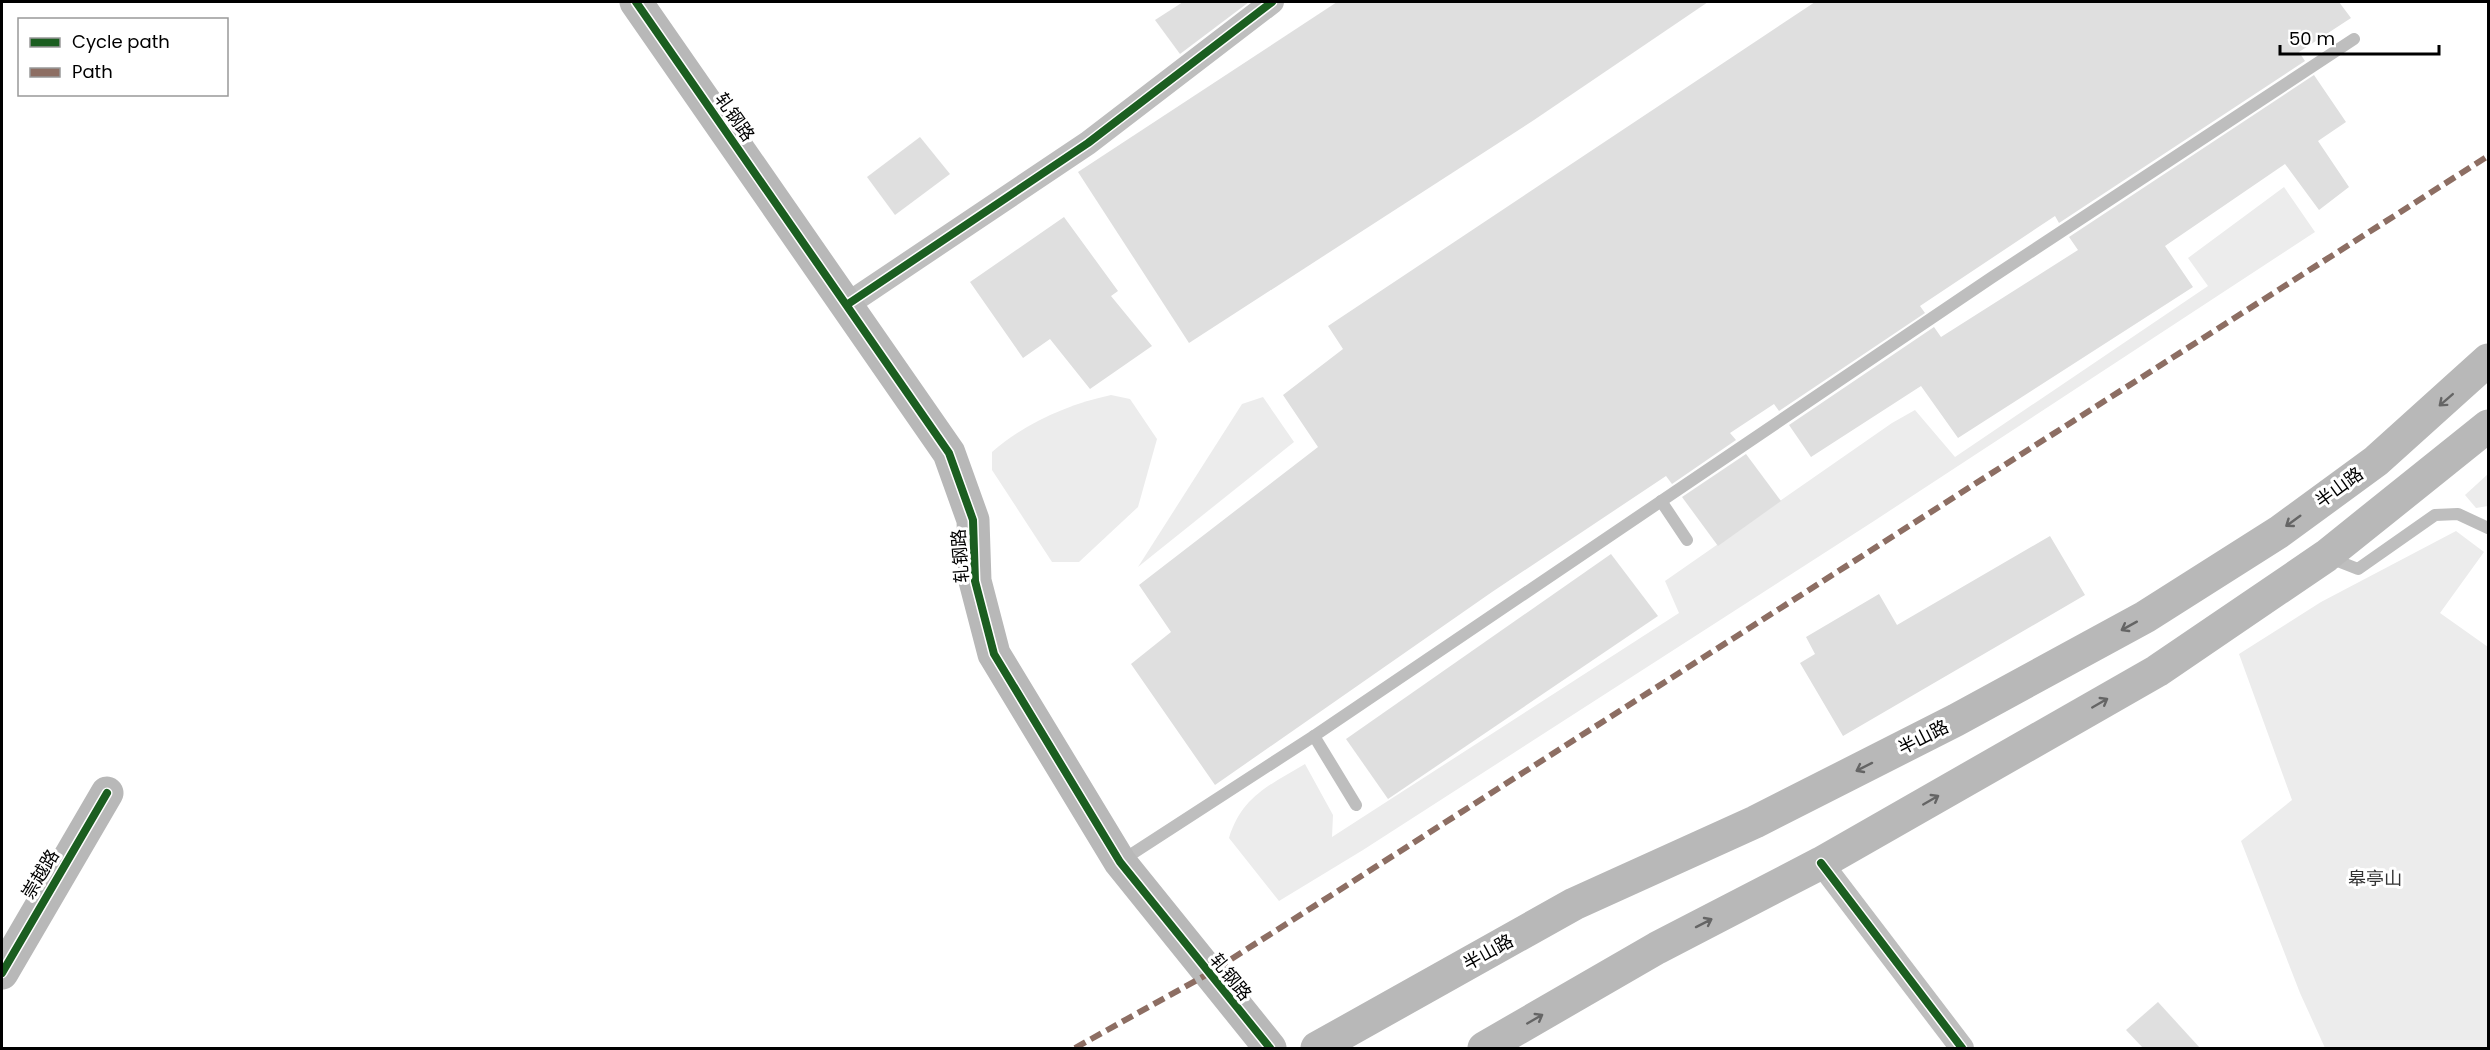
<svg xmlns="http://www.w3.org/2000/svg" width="2490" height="1050" viewBox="0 0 2490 1050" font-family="Poppins,'Noto Sans SC',sans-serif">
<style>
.green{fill:#ececec}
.building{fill:#dfdfdf}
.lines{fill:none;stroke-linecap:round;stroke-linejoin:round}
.lane{stroke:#bebebe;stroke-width:12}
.street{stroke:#bebebe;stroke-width:24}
.secondary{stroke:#b8b8b8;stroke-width:33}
.quiet{stroke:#8d6e63;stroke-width:6;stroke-dasharray:12 6;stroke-linecap:butt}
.cycleway-casing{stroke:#fff;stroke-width:11}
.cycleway{stroke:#1b5e20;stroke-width:8}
.oneway{stroke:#656565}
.labels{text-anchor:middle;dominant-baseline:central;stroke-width:6;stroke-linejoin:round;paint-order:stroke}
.street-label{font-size:18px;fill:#000;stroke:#fff}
.park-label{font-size:18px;fill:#333;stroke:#fff}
</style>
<rect width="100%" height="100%" fill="#fff"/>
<!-- green -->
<g class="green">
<path d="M2284 187 2315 232 1874 521 1363 850 1279 901 1229 838C1242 796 1270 785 1305 764L1333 815 1332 837 1679 613 1665 581 1892 423 1915 410 1955 457 2208 286 2188 258Z"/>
<path d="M1111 395 1130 399 1157 439 1138 507 1079 562H1052L992 470V452C1025 423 1069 404 1111 395Z"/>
<path d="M1263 397 1294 442 1138 567 1242 404Z"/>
<path d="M2488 474V506L2476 508 2465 495Z"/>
<path d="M2456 531 2484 552 2440 613 2488 647V1048H2325L2300 993 2241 841 2292 800 2239 654 2321 602Z"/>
</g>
<!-- building -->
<g class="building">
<path d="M1183 2H1249L1180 54 1155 20Z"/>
<path d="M1337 2H1708L1534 120 1189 343 1078 172Z"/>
<path d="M1815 2H2339L2351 18 2299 52 2305 61 2059 223 2055 216 1920 306 1925 313 1779 411 1774 404 1730 433 1736 440 1672 484 1666 476 1492 592 1215 785 1131 664 1171 632 1139 585 1318 447 1283 395 1343 349 1328 326Z"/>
<path d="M2314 75 2346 122 2318 141 2349 187 2319 210 2285 164 2165 246 2193 287 1958 438 1921 386 1811 457 1789 425 1934 327 1941 337 2078 250 2069 237Z"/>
<path d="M920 137 950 174 895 215 867 177Z"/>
<path d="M1064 217 1118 291 1111 296 1152 346 1090 389 1050 339 1023 358 970 282Z"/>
<path d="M1746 454 1781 501 1718 546 1682 497Z"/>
<path d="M2050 536 2085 595 1843 736 1800 663 1815 654 1806 637 1879 594 1897 625Z"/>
<path d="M1611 554 1658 616 1388 799 1346 739Z"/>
<path d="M2158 1002 2200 1048H2143L2126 1030Z"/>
</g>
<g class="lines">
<!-- lane -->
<g class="lane">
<path d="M1661 501 1687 540"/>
<path d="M2330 558 2358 569 2435 515 2458 514 2488 528"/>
<path d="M1314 736 1356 805"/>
<path d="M1121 861 1314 736 1991 278 2354 39"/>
</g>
<!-- street -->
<g class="street">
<path d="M848 304 1088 143 1272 2"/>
<path d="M1821 863 1962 1048"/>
</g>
<!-- secondary -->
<g class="secondary">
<path d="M636 2 949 453 973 520 975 581 994 654 1120 862 1270 1048"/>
<path d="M2 973 107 793"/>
<path d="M1317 1048 1574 904 1755 822 1956 720 2145 617 2279 532 2376 461 2488 360"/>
<path d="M1484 1048 1657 948 1821 863 2157 671 2326 556 2488 426"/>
</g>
<!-- quiet -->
<path class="quiet" d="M1075 1048 1208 974 2488 156"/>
<!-- cycleway casing -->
<g class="cycleway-casing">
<g id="cycleway">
<path d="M636 2 949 453 973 520 975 581 994 654 1120 862 1270 1048"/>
<path d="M848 304 1088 143 1272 2"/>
<path d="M1821 863 1962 1048"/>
<path d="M2 973 107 793"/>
</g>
</g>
<!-- cycleway -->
<use href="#cycleway" class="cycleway"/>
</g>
<!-- one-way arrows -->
<defs><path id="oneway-shaft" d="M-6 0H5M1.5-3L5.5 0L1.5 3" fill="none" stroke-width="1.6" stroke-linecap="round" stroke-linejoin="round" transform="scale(1.5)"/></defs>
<g class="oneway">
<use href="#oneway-shaft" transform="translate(2446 400) rotate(139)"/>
<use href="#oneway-shaft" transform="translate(2293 521) rotate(144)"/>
<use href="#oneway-shaft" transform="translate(2129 626) rotate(151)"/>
<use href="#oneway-shaft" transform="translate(2100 703) rotate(-30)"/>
<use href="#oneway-shaft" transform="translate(1864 767) rotate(153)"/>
<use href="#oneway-shaft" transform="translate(1931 800) rotate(-30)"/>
<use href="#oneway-shaft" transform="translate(1704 923) rotate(-27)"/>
<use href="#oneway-shaft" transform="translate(1535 1019) rotate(-30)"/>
</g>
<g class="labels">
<!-- street labels -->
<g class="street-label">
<text transform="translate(735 117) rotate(55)">轧钢路</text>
<text transform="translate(2339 487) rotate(-36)">半山路</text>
<text transform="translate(960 556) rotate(-94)">轧钢路</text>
<text transform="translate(1923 737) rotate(-27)">半山路</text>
<text transform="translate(40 874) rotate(-59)">崇越路</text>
<text transform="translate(1488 952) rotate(-29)">半山路</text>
<text transform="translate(1231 977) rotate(51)">轧钢路</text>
</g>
<!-- park labels -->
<g class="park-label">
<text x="2375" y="878">皋亭山</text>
</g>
</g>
<!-- border -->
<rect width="2490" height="1050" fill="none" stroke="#000000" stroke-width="6"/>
<!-- legend -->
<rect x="18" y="18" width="210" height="78" fill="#ffffff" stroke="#999999" stroke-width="1.5"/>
<rect x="30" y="38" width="30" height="9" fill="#1b5e20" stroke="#999999" stroke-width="1.5"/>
<text x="72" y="48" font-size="18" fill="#000000">Cycle path</text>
<rect x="30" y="68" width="30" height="9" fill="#8d6e63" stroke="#999999" stroke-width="1.5"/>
<text x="72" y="78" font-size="18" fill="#000000">Path</text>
<!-- scale -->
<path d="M2280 45v9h159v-9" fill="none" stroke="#000000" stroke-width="3"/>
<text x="2289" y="45" font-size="18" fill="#000000" stroke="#ffffff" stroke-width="4.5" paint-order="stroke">50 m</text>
</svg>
